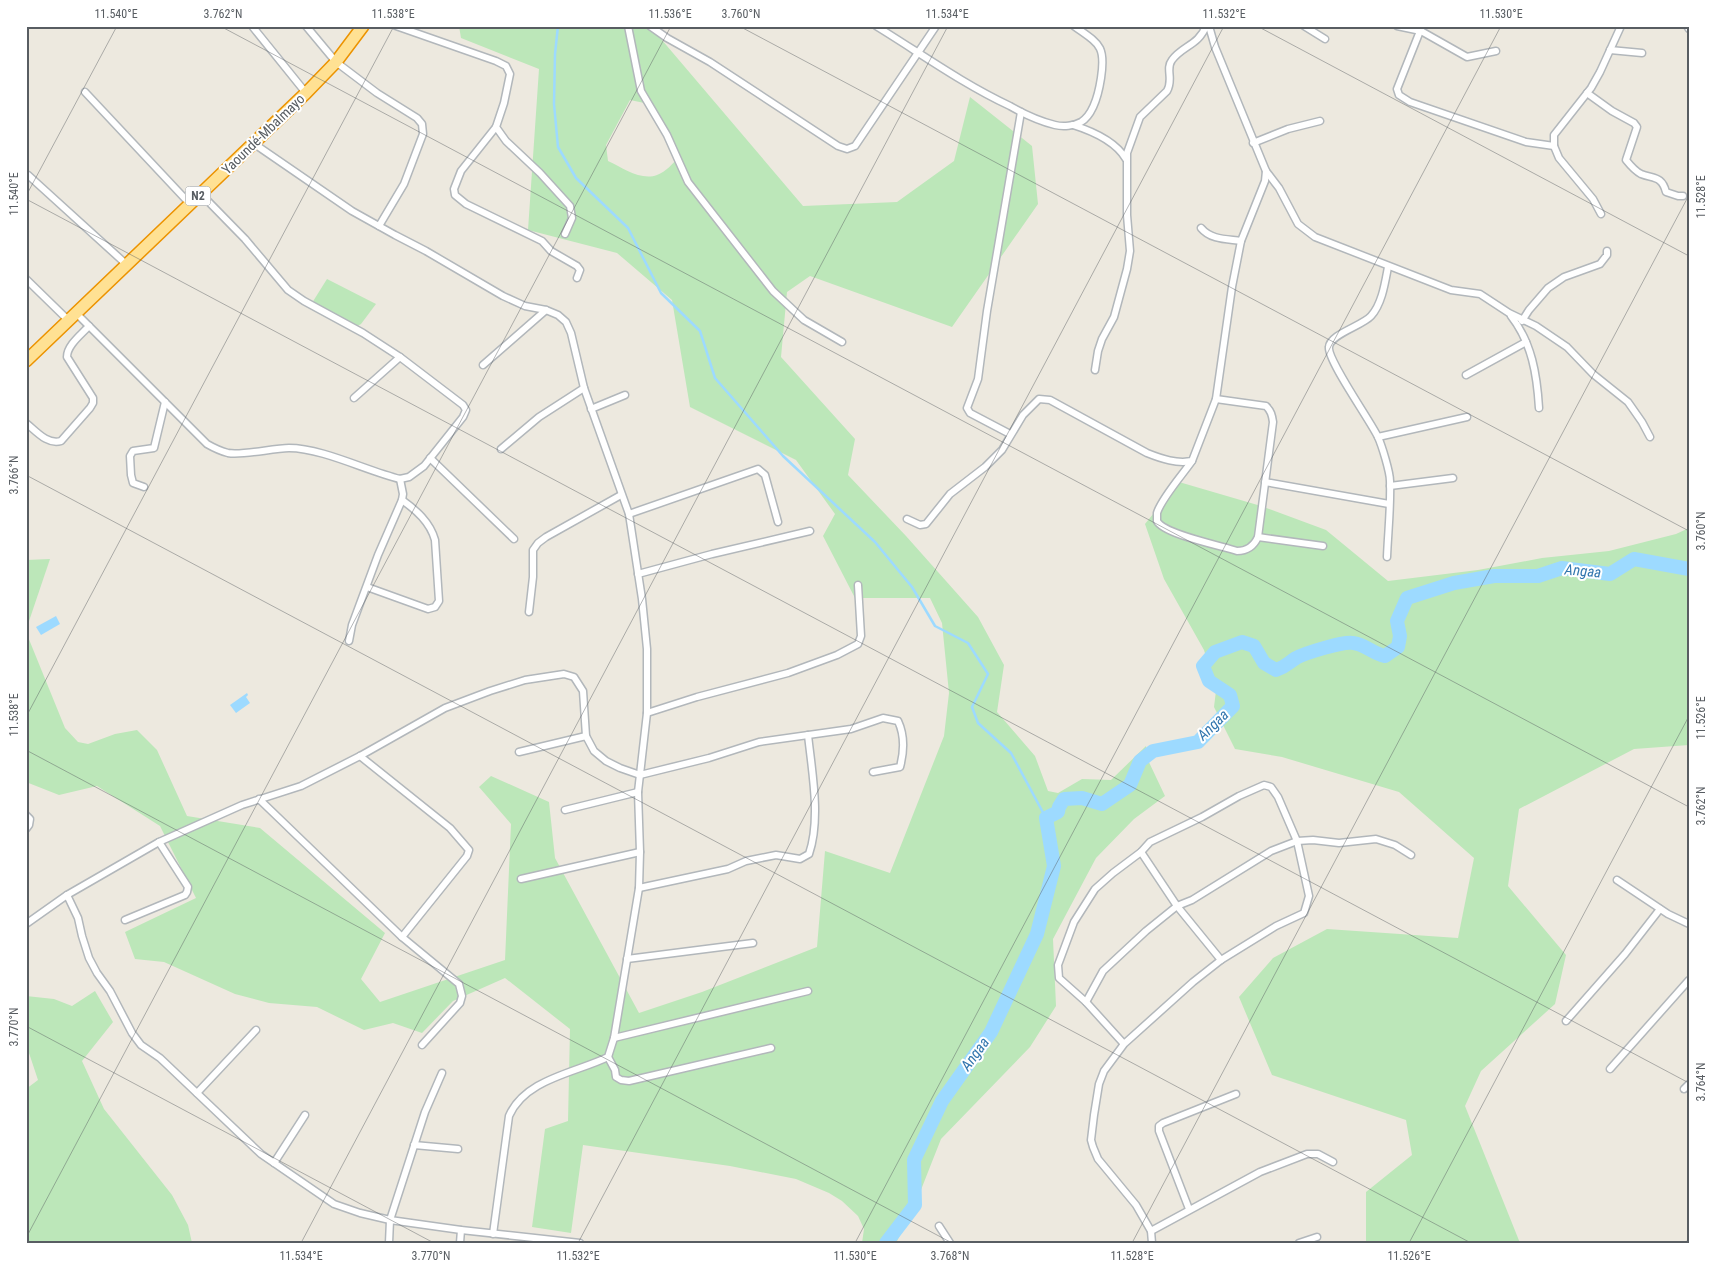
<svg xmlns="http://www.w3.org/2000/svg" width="1715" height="1269" viewBox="0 0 1715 1269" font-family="'Roboto Condensed',sans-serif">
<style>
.green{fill:#bce7b9;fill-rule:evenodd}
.water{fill:#9ddaff}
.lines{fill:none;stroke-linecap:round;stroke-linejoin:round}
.stream{stroke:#9ddaff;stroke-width:2.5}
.river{stroke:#9ddaff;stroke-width:14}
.minor-casing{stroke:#b2b7bb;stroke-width:9}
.trunk-casing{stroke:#ec9300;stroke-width:14}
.minor{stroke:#fff;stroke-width:6}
.trunk{stroke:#ffe193;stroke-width:11}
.ticks{fill:none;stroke:#585d62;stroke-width:1;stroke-opacity:0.45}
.labels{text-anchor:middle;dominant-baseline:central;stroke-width:4;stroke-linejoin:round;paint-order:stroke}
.shield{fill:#fff;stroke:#8a8e91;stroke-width:1}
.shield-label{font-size:12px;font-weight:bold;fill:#585d62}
.street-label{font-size:14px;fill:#585d62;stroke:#fff}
.water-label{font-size:15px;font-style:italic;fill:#3276ae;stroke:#fff}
.neatline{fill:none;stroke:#585d62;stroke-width:2}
.ticks-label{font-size:12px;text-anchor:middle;fill:#585d62}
</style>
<rect width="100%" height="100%" fill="#ede9df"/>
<!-- green -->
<g class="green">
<path d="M459 26H650L803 206 897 202 954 161 970 97 1032 146 1038 204 952 327 810 276 787 292 781 357 855 439 848 475 906 536 978 617 1004 665 997 712 1035 756 1048 791 1058 793 1082 779 1111 780 1146 746 1147 758 1165 796 1134 819 1096 858 1053 939 1056 1006 1030 1047 941 1139 915 1205 896 1243H862L864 1229 858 1216 842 1201 829 1193 796 1179 730 1166 583 1145 571 1233 532 1227 545 1129 568 1121 570 1029 505 978 453 1001 422 1033 393 1023 364 1030 317 1007 269 1003 235 994 164 962 135 959 125 932 196 898 160 826 97 786 59 795 26 782V632L65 728 78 742 88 744 115 734 137 730 157 750 187 816 260 828 385 933 361 979 380 1002 505 960 511 824 479 787 491 776 549 802 555 858 639 1013 702 992 817 947 825 851 890 873 944 736 949 693 942 623 930 598H855L823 536 835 514 796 460 690 407 672 300 617 253 528 230 539 69 461 38ZM630 100 654 105 679 157C673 163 666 172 657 175 641 181 623 168 608 161L606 145Z"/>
<path d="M327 279 376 304 361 324 356 327 312 303Z"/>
<path d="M1179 482 1261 506 1326 530 1388 581 1478 570 1542 558 1609 551 1676 534 1689 528V745L1634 749 1519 809 1508 886 1566 955 1555 1004 1481 1071 1465 1106 1520 1243H1366V1192L1412 1155 1406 1120 1272 1075 1239 997 1273 958 1327 929 1458 938 1474 858 1399 792 1282 757 1235 749 1214 707 1216 691 1204 650 1164 579 1145 524Z"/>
<path d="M50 559 26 630V560Z"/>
<path d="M95 991 113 1022 82 1061 104 1109 172 1195 188 1225 192 1243H26V1089L38 1080 26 1044V996L54 999 72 1006Z"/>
</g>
<!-- water -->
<g class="water">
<path d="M56 616 60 624 41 635 36 627Z"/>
<path d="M247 693 248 695 246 697 250 703 236 713 230 705Z"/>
</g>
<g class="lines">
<!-- stream -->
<path class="stream" d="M558 26 555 54 554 104 558 147 576 178 628 228 661 293 700 331 715 378 783 456 875 542 912 587 935 626 968 643 988 674 972 707 978 723 1011 753 1046 818"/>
<!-- river -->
<path class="river" d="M886 1243 915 1205 914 1160 942 1101 991 1032 1037 934 1054 866 1046 818 1058 812 1059 807 1064 799 1082 798 1102 804 1130 785 1140 761 1153 751 1198 742 1233 706 1230 695 1209 681 1203 666 1215 652 1242 642 1254 646 1264 663 1276 670C1287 666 1288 663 1296 658 1305 653 1344 641 1353 643 1365 644 1373 654 1385 656L1398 647 1400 636 1397 621 1407 598 1454 583 1494 576H1538L1562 568 1610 574 1634 559 1689 569"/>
<!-- minor casing -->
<g class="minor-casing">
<g id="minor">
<path d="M252 26 306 93"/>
<path d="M306 26 336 62 377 93 417 118 422 124 423 134 404 184 379 226"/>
<path d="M396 26 496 61 506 66 510 74 504 103 496 127 506 141 540 173 570 206 572 218 565 234"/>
<path d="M628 26 641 91 667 135 688 182 773 291 804 320 842 342"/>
<path d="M650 26 667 38 710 62 838 146 847 149 855 146 936 26"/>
<path d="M876 26C920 53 963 84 1010 106 1024 114 1039 121 1055 125 1063 127 1074 126 1081 122 1094 114 1099 91 1101 78 1106 45 1099 44 1074 26"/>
<path d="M1209 26 1215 47 1266 171 1279 188 1298 224 1315 237 1451 290 1480 294 1509 313 1536 326 1567 347 1593 374 1628 402 1642 422 1650 437"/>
<path d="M1304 26 1325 39"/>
<path d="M1397 26 1421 31 1467 57 1496 51"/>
<path d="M1422 26 1397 89 1399 95 1410 102 1526 142 1554 146"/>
<path d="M1687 26 1689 29"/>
<path d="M1610 50 1642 53"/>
<path d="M85 92 190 204"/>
<path d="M1587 93 1612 111 1634 123 1637 127 1626 160C1630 165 1635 171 1641 174 1654 179 1662 176 1666 192L1678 196H1683"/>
<path d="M1073 125C1092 131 1116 142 1126 159"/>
<path d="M496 127 461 171 454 189 455 195 466 204 542 241 551 251 577 266 580 270 577 278"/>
<path d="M253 143 352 211 395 235 426 251 503 296 525 306 546 310 558 315 566 322 571 333 584 388 629 514 642 599 647 649V713L638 792 640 852 639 888 614 1038 608 1057C575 1073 525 1079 509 1116L493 1234"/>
<path d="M1253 143 1288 129 1320 121"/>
<path d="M28 175 126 264"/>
<path d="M1601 214 1593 199 1559 158 1554 146V135L1591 88 1600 72 1621 26"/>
<path d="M1201 228C1211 240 1227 239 1241 241"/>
<path d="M26 279 68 320"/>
<path d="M76 313 207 444C214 448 220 451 228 453 242 456 273 448 289 448 322 448 367 471 400 479L409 477 424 466 463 417 466 410 463 405 400 357 363 333 304 301 288 290 245 239 201 194"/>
<path d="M1511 316C1532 343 1537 375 1539 408"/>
<path d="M1522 321 1529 310 1548 288 1564 277 1600 264 1607 255V251"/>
<path d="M483 365 546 310"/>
<path d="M1095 370 1098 351 1102 339 1114 317 1127 269 1130 251 1127 215V153L1140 117 1167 91C1174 79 1165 69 1172 60 1182 46 1199 45 1206 26"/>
<path d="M1466 375 1526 342"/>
<path d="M354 398 400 357"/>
<path d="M591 409 625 395"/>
<path d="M26 423C36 431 47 445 61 441L90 408 93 403V398L67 357C67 345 82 334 89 326"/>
<path d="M1010 434 970 413 967 408 978 379 987 311 1021 112"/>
<path d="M1378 437 1467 417"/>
<path d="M501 449 539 417 584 388"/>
<path d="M430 458 514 539"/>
<path d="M1192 461C1183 474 1161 499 1157 513 1157 515 1157 519 1157 521 1163 534 1222 546 1237 551 1247 551 1254 546 1258 537L1273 422C1272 415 1271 411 1266 406L1216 399"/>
<path d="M1265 482 1389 504"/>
<path d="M1390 486 1453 478"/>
<path d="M144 487 133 483 131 475 130 456 133 451 154 448 165 402"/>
<path d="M629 514 758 469 765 475 778 522"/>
<path d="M907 519 920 525 926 524 950 494 985 467 1002 450 1023 415 1039 399 1050 400 1147 453C1162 459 1177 464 1192 461L1216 399 1232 287 1241 241 1265 181 1266 171"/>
<path d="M1258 537 1323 546"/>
<path d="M1387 557C1388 532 1391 506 1390 481 1390 472 1382 446 1378 437 1370 420 1327 360 1329 347 1330 334 1362 326 1371 316 1382 304 1385 283 1388 267"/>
<path d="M638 574 712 554 810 531"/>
<path d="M367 587 428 609 435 607 439 601 435 540C430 522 416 510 402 500"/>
<path d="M529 612 533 577V550L538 543 546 537 621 495"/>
<path d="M349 641 352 625 378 555 402 500 403 494 400 479"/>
<path d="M647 713 697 697 788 673 837 655 858 644 861 636 858 585"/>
<path d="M519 752 586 736"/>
<path d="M360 756 450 828 469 850 467 856 402 937"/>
<path d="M259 799 402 937 459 984 462 996 460 1003 422 1045"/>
<path d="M565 810 638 792"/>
<path d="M26 815 30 819 29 825 26 829"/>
<path d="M1141 852 1177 906 1221 960"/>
<path d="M521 879 640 852"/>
<path d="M1617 880 1668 914 1689 924"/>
<path d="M639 888 728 869 746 861 776 855 800 859 809 854C821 819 812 772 808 735"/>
<path d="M67 895 78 918 82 936 89 958 97 973 110 991 132 1033 141 1045 160 1058 261 1154 334 1204 360 1213 390 1220 461 1230 580 1243"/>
<path d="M125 920 185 895 187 892 188 887 159 842"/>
<path d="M26 924 67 895 159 842 242 805 301 786 360 756 445 708 490 691 525 680 564 674 574 677 583 691 586 736 594 751 606 761 620 768 640 775 709 758 759 742 851 729 883 718 898 721C905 736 904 752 900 767L873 772"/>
<path d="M627 959 753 943"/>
<path d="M1086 1002 1103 971 1146 931 1177 906 1192 900 1271 851 1297 841 1313 840 1339 843 1376 839 1395 845 1411 855"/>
<path d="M1566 1021 1625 954 1660 909"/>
<path d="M614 1038 808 991"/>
<path d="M1124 1044 1086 1002 1059 978 1058 965 1074 922 1095 889 1113 873 1141 852 1150 842 1202 817 1239 796 1264 785 1271 787 1278 797 1297 841 1309 896 1304 913 1276 926 1221 960 1193 982 1124 1044 1104 1071 1099 1084 1094 1115 1091 1140 1093 1147 1098 1159 1136 1205 1151 1231 1152 1243"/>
<path d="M608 1057 615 1070 616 1077 621 1080 629 1081 771 1048"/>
<path d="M1610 1069 1689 980"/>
<path d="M1684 1089 1689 1084"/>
<path d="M197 1093 256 1030"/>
<path d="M414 1145 458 1149"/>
<path d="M274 1163 305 1115"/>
<path d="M1189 1209 1159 1131V1126L1163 1123 1236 1094"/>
<path d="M939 1226 950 1243"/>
<path d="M1151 1231 1260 1172 1307 1154H1318L1333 1162"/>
<path d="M389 1243 390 1220 425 1112 442 1073"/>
<path d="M460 1243 461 1230"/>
<path d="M1299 1243 1317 1237"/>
</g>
</g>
<!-- trunk casing -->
<g class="trunk-casing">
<path id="trunk" d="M26 361 306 93 336 62 363 26"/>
</g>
<!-- minor -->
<use href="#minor" class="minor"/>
<!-- trunk -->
<use href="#trunk" class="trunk"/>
</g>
<!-- ticks -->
<path class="ticks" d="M220 26 1689 807M739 26 1689 531M1257 26 1689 256M26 196 117 26M26 199 1689 1083M26 475 1471 1243M26 717 394 26M26 750 952 1243M26 1026 434 1243M26 1238 671 26M301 1243 948 26M578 1243 1224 26M855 1243 1501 26M1132 1243 1689 195M1409 1243 1689 716M1686 1243 1689 1237"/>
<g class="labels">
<!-- shield labels -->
<rect class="shield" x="185.5" y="186.5" width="25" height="19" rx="4"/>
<g class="shield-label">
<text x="198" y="196">N2</text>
</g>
<!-- street labels -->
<g class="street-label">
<text transform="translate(263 134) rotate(-44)">Yaoundé-Mbalmayo</text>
</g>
<!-- water labels -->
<g class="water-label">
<text transform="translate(1583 571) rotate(5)">Angaa</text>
<text transform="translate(1213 725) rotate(-44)">Angaa</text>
<text transform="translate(975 1054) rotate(-54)">Angaa</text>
</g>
</g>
<!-- border -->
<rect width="1715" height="1269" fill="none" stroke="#ffffff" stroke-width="55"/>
<rect x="28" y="28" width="1660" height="1214" class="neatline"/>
<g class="ticks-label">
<text x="116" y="18">11.540°E</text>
<text x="223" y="18">3.762°N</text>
<text x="393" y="18">11.538°E</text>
<text x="670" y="18">11.536°E</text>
<text x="741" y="18">3.760°N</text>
<text x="947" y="18">11.534°E</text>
<text x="1224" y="18">11.532°E</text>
<text x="1501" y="18">11.530°E</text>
<text transform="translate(14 194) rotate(-90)" y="4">11.540°E</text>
<text transform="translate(1701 197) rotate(-90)" y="4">11.528°E</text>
<text transform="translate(14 475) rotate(-90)" y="4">3.766°N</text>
<text transform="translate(1701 531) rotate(-90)" y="4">3.760°N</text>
<text transform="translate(14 715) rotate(-90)" y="4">11.538°E</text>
<text transform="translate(1701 718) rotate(-90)" y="4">11.526°E</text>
<text transform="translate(1701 806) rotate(-90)" y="4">3.762°N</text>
<text transform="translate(14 1027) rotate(-90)" y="4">3.770°N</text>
<text transform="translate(1701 1082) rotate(-90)" y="4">3.764°N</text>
<text x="301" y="1260">11.534°E</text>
<text x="431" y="1260">3.770°N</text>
<text x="578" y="1260">11.532°E</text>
<text x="855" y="1260">11.530°E</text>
<text x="950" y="1260">3.768°N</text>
<text x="1132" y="1260">11.528°E</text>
<text x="1409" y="1260">11.526°E</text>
</g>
</svg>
